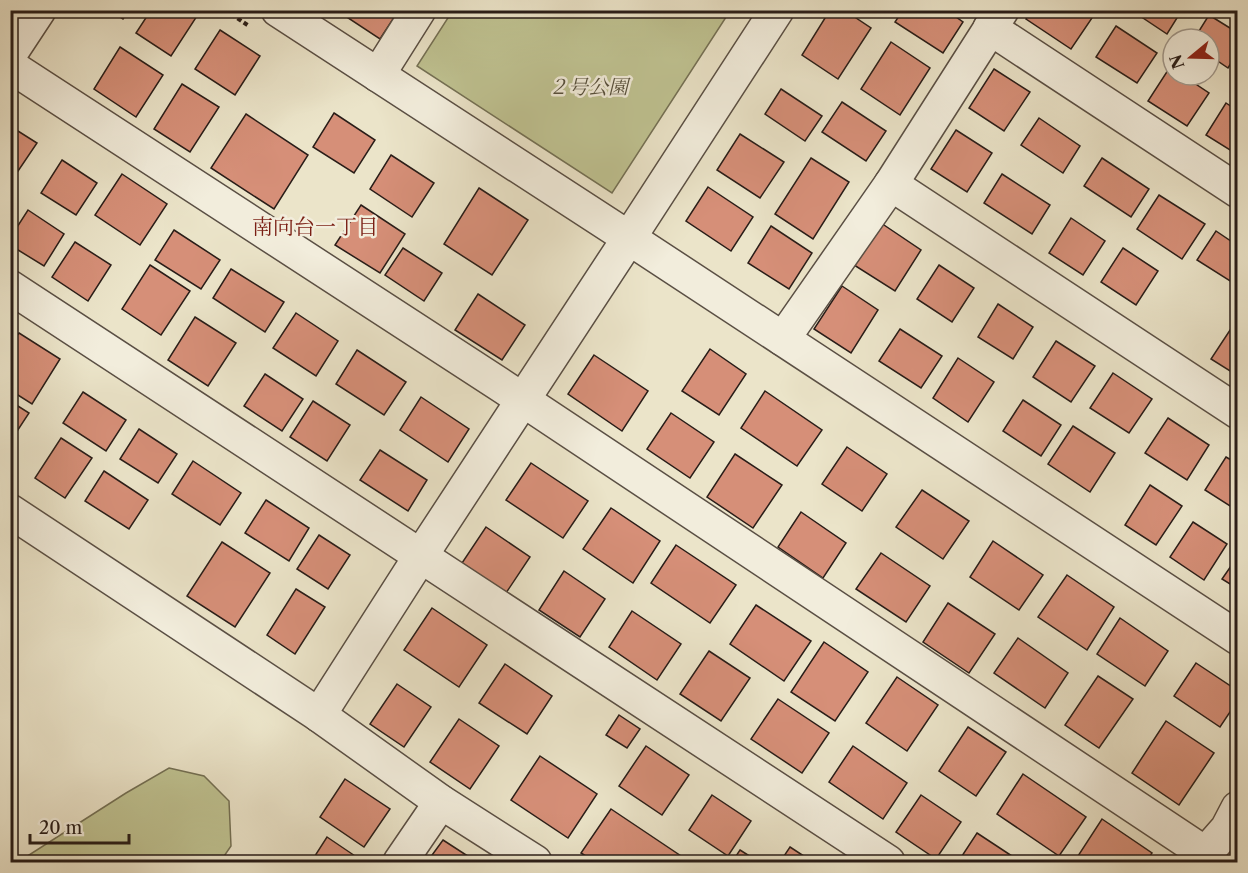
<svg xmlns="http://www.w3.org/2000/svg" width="1248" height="873" viewBox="0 0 1248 873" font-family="'Libre Caslon Text','Noto Serif JP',serif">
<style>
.green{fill:#bfc291;stroke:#747054;stroke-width:1.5}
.building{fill:#d68f78;stroke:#291d18;stroke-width:1.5}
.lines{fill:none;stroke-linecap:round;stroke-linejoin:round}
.minor-casing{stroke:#5a4f44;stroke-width:36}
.tertiary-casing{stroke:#5a4f44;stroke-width:36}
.path{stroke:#291d18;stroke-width:4;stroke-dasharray:4.5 3;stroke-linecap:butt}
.minor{stroke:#f2eddc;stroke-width:33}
.tertiary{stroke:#f2eddc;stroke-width:33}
.labels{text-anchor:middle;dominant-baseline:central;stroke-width:5;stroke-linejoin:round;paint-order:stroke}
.park-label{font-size:20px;font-style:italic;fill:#564f3c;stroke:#f2eddc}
.neighbourhood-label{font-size:21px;fill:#7a1f14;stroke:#f2eddc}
</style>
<rect width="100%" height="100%" fill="#ebe4c9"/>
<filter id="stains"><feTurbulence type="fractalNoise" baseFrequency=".00333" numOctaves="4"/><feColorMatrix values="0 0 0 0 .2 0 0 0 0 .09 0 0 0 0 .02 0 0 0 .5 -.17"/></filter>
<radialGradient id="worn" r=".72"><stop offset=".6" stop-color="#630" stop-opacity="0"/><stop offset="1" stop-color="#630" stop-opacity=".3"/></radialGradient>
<!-- green -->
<g class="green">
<path d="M453 10H730V11L612 193 417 66Z"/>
<path d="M169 768 204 776 229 801 231 846 220 862H18L126 793Z"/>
</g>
<!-- building -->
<g class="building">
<path d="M109 10H129L123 19Z"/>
<path d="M151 10H188L197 16 171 56 136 33Z"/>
<path d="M336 10H399L380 39Z"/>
<path d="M830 10H844L871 28 838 79 802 55Z"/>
<path d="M903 10H946L963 22 943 53 895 22Z"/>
<path d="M1031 10H1081L1092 18 1071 49 1026 19Z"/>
<path d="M1131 10H1182L1167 34Z"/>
<path d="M1209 15 1238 33V52L1228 68 1209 55V39H1194Z"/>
<path d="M1116 26 1157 53 1137 83 1096 57Z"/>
<path d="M220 30 260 56 235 95 195 69Z"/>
<path d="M891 42 930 68 900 115 861 89Z"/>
<path d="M120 47 163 75 136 117 94 89Z"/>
<path d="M1170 67 1173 69V75H1182L1209 93 1187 126 1148 101Z"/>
<path d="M994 69 1030 92 1004 131 969 108Z"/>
<path d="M182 84 219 107 190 152 154 129Z"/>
<path d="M781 89 822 116 805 141 765 114Z"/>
<path d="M842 102 886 131 866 161 822 132Z"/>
<path d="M1226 103 1238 111V155L1206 135Z"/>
<path d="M334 113 375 140 354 173 313 147Z"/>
<path d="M246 114 308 155 274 209 211 168Z"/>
<path d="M1039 118 1080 146 1063 173 1021 145Z"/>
<path d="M10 126 37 143 14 177 10 175Z"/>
<path d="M956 130 992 153 967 192 931 169Z"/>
<path d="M740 134 784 162 760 198 717 170Z"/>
<path d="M391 155 434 183 412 217 370 189Z"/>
<path d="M811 158 849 182 813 239 775 214Z"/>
<path d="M1102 158 1149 189 1131 217 1084 186Z"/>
<path d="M62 160 97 183 76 215 41 193Z"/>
<path d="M122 174 167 204 140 245 95 215Z"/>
<path d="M1002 174 1050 205 1032 234 984 203Z"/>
<path d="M708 187 753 217 731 251 686 221Z"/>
<path d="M479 188 528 220 492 275 444 244Z"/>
<path d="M1159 195 1205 224 1182 259 1137 229Z"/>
<path d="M361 205 405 234 380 273 335 245Z"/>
<path d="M28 210 64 234 44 266 10 245V238Z"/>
<path d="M1071 218 1105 241 1083 275 1049 253Z"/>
<path d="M881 223 921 250 895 291 854 265Z"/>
<path d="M771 226 812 253 789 289 748 263Z"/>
<path d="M174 230 220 260 201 289 155 260Z"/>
<path d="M1216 231 1238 246V286L1197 260Z"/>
<path d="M75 242 111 265 88 301 52 277Z"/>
<path d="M403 248 442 273 424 301 385 275Z"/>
<path d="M1123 248 1158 271 1136 305 1101 282Z"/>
<path d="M150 265 190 291 161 335 122 309Z"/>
<path d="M939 265 974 288 952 322 917 299Z"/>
<path d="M231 269 284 302 265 332 213 298Z"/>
<path d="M842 286 878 310 851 353 814 329Z"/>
<path d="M478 294 525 325 502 360 455 330Z"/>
<path d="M998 304 1033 327 1013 359 978 337Z"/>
<path d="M296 313 338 341 316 376 273 348Z"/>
<path d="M195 317 236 343 208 386 168 360Z"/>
<path d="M1236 321 1238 322V376L1211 359Z"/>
<path d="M900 329 942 356 921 388 879 361Z"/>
<path d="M19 333 60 359 32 404 10 390V345Z"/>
<path d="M1056 341 1095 366 1071 402 1033 377Z"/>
<path d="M710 349 746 374 719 415 682 391Z"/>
<path d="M357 350 406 382 384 415 336 384Z"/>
<path d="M594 355 648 391 622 431 568 394Z"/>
<path d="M958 358 994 382 968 422 933 398Z"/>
<path d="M1113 373 1152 399 1129 433 1090 408Z"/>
<path d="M265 374 303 399 282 431 244 406Z"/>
<path d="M765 391 822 430 797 466 741 428Z"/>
<path d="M83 392 126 420 106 451 63 423Z"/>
<path d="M421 397 469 429 448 462 400 430Z"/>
<path d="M1023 400 1061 425 1041 456 1003 431Z"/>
<path d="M10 401 29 413 10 442Z"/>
<path d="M313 401 350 425 327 461 290 437Z"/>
<path d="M671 413 714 442 690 478 647 449Z"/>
<path d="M1168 418 1209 445 1187 480 1145 453Z"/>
<path d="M1073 426 1115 453 1090 492 1048 464Z"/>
<path d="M139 429 177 454 158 483 120 459Z"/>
<path d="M61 438 92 458 65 498 35 478Z"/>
<path d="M847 447 887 474 862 511 822 484Z"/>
<path d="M380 450 427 480 408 511 360 480Z"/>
<path d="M735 454 782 485 753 528 707 497Z"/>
<path d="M1226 457 1238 464V511L1205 490Z"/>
<path d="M193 461 241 493 220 525 172 494Z"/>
<path d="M531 463 588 501 563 538 506 500Z"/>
<path d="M104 471 148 500 129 529 85 501Z"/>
<path d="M1150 485 1182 506 1156 545 1125 525Z"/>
<path d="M922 490 969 521 943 559 896 527Z"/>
<path d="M266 500 309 528 289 561 245 533Z"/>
<path d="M611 508 660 541 633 583 583 549Z"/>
<path d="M801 512 846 543 823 578 778 547Z"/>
<path d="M1193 522 1227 544 1204 580 1170 557Z"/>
<path d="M486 527 530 557 506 593 462 563Z"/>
<path d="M319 535 350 555 328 589 297 569Z"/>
<path d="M993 541 1043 575 1019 610 970 577Z"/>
<path d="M222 542 270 573 235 627 187 596Z"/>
<path d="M676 545 736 585 710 623 651 583Z"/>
<path d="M881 553 930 586 906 622 856 589Z"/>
<path d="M1238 556V589L1222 579Z"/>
<path d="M564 571 605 599 580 637 539 610Z"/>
<path d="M1067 575 1114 607 1087 650 1038 617Z"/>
<path d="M296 589 325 607 295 654 267 635Z"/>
<path d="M948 603 995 634 969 673 923 642Z"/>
<path d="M756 605 811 641 784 681 730 644Z"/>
<path d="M432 608 487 645 459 687 404 650Z"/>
<path d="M632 611 681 644 657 680 609 647Z"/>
<path d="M1120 618 1168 651 1145 686 1097 654Z"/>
<path d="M1018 638 1068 673 1045 708 994 673Z"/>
<path d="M824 642 868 672 835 721 791 692Z"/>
<path d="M709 651 750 678 721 721 680 694Z"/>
<path d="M1196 663 1238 691V700L1220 727 1174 696Z"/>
<path d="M505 664 552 696 527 734 479 703Z"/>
<path d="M1098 676 1133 699 1099 748 1065 725Z"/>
<path d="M897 677 938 705 907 751 866 723Z"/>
<path d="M397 684 431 707 404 747 370 724Z"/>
<path d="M778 699 829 733 802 773 751 739Z"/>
<path d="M619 715 640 729 627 748 606 735Z"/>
<path d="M459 719 499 746 470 789 430 762Z"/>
<path d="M1166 721 1214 753 1179 805 1132 773Z"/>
<path d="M968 727 1006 752 976 796 939 771Z"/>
<path d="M646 746 689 775 662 815 619 786Z"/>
<path d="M853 746 907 783 883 819 829 782Z"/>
<path d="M540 756 597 794 568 838 511 800Z"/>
<path d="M1023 774 1086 817 1059 856 997 814Z"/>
<path d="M345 779 390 809 364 847 320 817Z"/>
<path d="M712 795 751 821 728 856 689 830Z"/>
<path d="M921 795 961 822 936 859 896 832Z"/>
<path d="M611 809 690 862H595L581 853Z"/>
<path d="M1102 819 1152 853 1146 862H1080L1076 859Z"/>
<path d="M977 833 1021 862H958Z"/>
<path d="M327 837 361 860 359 862H311Z"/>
<path d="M443 840 477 862H427Z"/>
<path d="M790 847 813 862H780Z"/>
<path d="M740 850 759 862H732Z"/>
</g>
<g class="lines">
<!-- minor casing -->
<g class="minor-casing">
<g id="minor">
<path d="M990 28 1238 191"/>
<path d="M10 54 39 10"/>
<path d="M10 66 505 388 1206 854"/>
<path d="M378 75 419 10"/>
<path d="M891 184 1238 412"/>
<path d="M10 287 888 862"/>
<path d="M783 339 891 184 1002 10"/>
<path d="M10 511 319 715 441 802 535 862"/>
<path d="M319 715 420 557 629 238 1238 638"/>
<path d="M400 862 441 802"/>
<path d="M1198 862 1227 829 1238 808"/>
</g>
</g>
<!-- tertiary casing -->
<g class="tertiary-casing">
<path id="tertiary" d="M278 10 629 238 777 10"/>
</g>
<!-- path -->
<path class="path" d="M225 10 249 26"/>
<!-- minor -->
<use href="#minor" class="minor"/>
<!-- tertiary -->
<use href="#tertiary" class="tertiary"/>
</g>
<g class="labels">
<!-- park labels -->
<g class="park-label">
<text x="588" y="87">２号公園</text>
</g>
<!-- neighbourhood labels -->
<g class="neighbourhood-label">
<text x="315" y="226">南向台一丁目</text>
</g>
</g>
<!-- margin -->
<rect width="1248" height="873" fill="none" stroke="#ebe4c9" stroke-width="36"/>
<rect x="12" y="12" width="1224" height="849" fill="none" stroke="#291d18" stroke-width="3"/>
<rect x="18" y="18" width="1212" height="837" fill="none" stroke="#291d18" stroke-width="1.5"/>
<!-- north arrow -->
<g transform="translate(1191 57) rotate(251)"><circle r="28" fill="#f2eddc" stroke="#a29a8e" stroke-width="1.5"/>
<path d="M0-4.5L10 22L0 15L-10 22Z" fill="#8f2418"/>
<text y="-9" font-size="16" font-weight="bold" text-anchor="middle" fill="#291d18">N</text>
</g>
<!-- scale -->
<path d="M30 834v9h99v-9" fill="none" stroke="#291d18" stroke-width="3"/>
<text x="39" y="834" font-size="18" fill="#291d18" stroke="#f2eddc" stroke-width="4.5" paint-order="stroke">20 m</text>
<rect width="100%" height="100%" filter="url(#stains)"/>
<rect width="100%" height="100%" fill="url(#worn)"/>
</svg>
